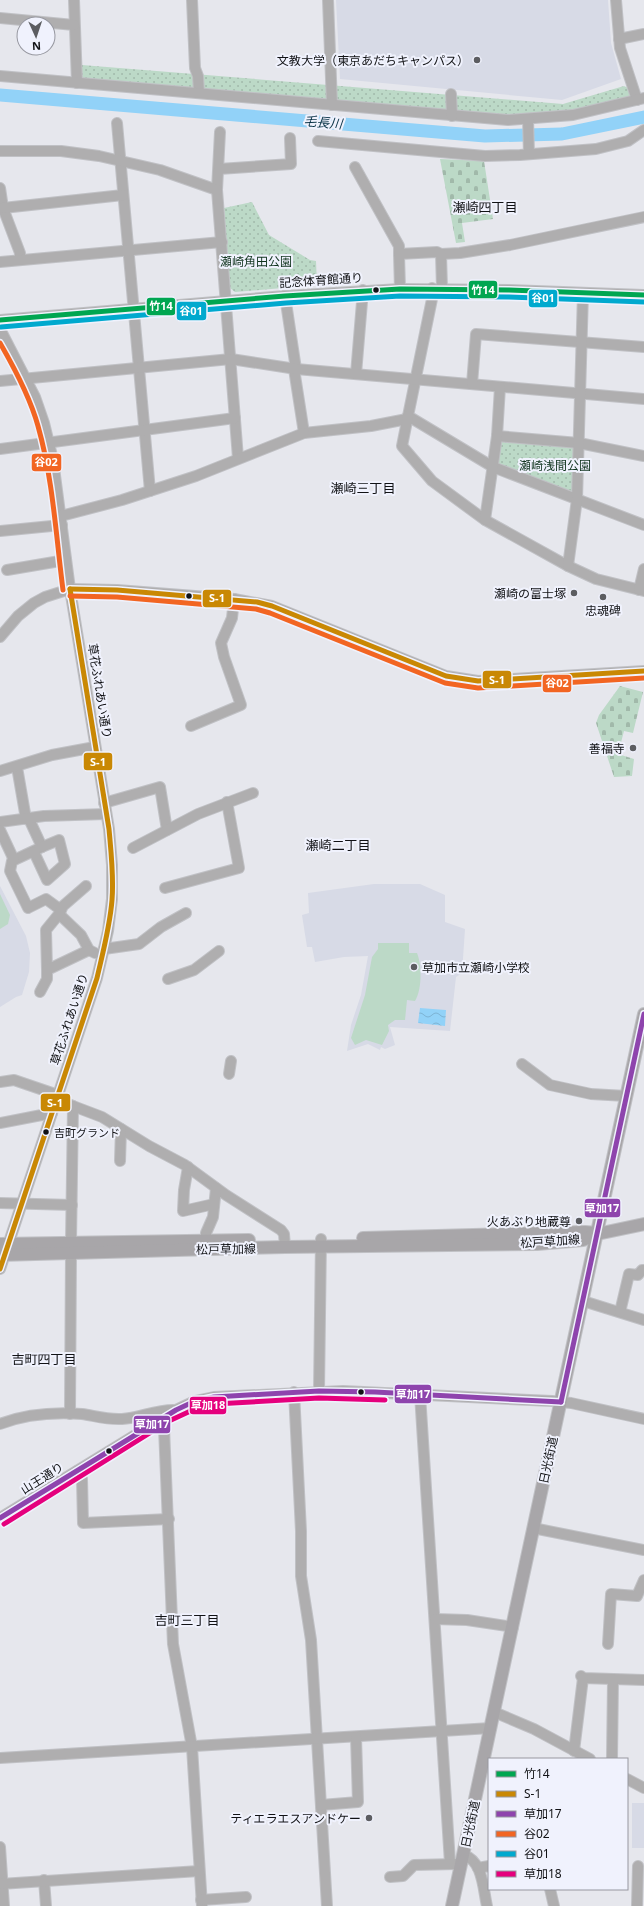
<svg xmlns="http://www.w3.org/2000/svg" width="644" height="1906" viewBox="0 0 644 1906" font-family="'Noto Sans','Noto Sans JP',sans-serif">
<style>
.built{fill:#d7dae6}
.green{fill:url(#green-dots)}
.cemetery{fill:url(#cemetery-stones)}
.pitch{fill:#bcd9c7}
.water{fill:url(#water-waves)}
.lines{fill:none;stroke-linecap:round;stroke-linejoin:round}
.river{stroke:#92d2f8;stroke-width:13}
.minor-casing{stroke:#c0c1c5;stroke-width:12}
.major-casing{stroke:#c0c1c5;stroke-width:14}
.minor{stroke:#afaeaf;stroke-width:10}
.major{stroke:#a8a6a9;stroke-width:12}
.bus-1-casing{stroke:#f0f2fd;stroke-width:8}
.bus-2-casing{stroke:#f0f2fd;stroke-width:8}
.bus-3-casing{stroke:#f0f2fd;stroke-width:8}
.bus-4-casing{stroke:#f0f2fd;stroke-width:8}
.bus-5-casing{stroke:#f0f2fd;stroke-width:8}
.bus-6-casing{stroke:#f0f2fd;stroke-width:8}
.bus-1{stroke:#00a651;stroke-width:5}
.bus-2{stroke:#c98804;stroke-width:5}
.bus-3{stroke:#8e44ad;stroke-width:5}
.bus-4{stroke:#f26522;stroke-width:5}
.bus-5{stroke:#00a9ce;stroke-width:5}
.bus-6{stroke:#e5007d;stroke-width:5}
.poi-dot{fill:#5c5d61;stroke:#f0f2fd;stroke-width:1.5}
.bus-dot{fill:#111215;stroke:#f0f2fd;stroke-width:1.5}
.labels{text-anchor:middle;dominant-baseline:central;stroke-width:4;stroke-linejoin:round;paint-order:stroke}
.bus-label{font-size:11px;fill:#111215;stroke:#f0f2fd;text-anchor:start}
.poi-label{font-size:12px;fill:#111215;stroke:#f0f2fd;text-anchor:end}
.park-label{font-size:12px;fill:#0f331d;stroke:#f0f2fd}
.street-label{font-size:12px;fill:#111215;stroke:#f0f2fd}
.water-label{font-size:13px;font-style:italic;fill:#083246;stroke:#f0f2fd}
.neighbourhood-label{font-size:13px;fill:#111215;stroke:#f0f2fd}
.line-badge{stroke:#f0f2fd;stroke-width:1.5}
.badge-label{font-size:11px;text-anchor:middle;font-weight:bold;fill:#fff}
</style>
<defs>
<pattern id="green-dots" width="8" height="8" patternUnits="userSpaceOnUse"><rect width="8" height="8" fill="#bcd9c7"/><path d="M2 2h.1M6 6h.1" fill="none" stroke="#a1b9aa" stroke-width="1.8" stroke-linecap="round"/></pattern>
<pattern id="cemetery-stones" width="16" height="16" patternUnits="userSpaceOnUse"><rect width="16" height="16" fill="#bcd9c7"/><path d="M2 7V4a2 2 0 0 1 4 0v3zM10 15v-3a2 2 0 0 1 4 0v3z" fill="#a1b9aa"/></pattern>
<pattern id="water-waves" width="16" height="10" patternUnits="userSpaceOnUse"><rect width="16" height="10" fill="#92d2f8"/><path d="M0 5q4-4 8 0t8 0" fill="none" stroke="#7db3d4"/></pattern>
</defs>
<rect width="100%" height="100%" fill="#e6e7ed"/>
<!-- built -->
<g class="built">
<path d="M336 0H608L611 43 621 79 562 100 340 79Z"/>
<path d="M374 884H420L445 895V922L465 929 462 973 456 977 450 1031 390 1027 395 1045 385 1049 381 1047 380 1050 368 1044 347 1051 351 1025 361 995 368 956 344 957 315 962 312 947H307L302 915 309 913 308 893Z"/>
<path d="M0 886 26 936 30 953 29 972 22 995 16 997 0 1007Z"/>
<rect x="632" y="1803" width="12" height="45"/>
</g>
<!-- green -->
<g class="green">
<path d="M82 65 563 104 624 86 628 88 630 97 571 112 503 116 82 80 80 68Z"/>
<path d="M252 202 269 235 310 260 316 261 317 285 235 292 230 288 224 208Z"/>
<path d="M502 440 575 447 574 492 497 465Z"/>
</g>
<!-- cemetery -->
<g class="cemetery">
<path d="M440 159 484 161 493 219 462 223 465 242 456 243Z"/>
<path d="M620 686 643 692 633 733 624 731 618 754 634 759 632 776 614 777 596 723 599 715Z"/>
</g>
<!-- pitch -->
<g class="pitch">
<path d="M0 894 10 915 8 924 0 929Z"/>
<path d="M378 943H409V953H417C422 965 422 990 415 1001L407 1000 405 1020H395L388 1025 389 1031 382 1045 366 1040 355 1045 351 1038 365 995 372 957 378 949Z"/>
</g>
<!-- water -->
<path class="water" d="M420 1008 446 1010 445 1026 418 1023Z"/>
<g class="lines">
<!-- river -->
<path class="river" d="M0 95 485 136 562 134 644 117"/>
<!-- minor casing -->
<g class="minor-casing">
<g id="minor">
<path d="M74 0 77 83"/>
<path d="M192 0 195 68 198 76 199 93"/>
<path d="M328 0 332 105"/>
<path d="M616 0 620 48 637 100"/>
<path d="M0 18 74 25"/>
<path d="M619 39 644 34"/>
<path d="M0 76 508 120 573 115 644 98"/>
<path d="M451 94 452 116"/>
<path d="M528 119 529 154"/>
<path d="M117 123 150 491"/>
<path d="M220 132 217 190 238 458"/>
<path d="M318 141 485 156 520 155 596 149 628 141 644 130"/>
<path d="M0 151H61L99 156 160 170 217 190"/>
<path d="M355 167 399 246V254"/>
<path d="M219 169 291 164 290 138"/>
<path d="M0 188 3 208 20 253V260"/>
<path d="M3 208 123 195"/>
<path d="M441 254 460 253 510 245 644 217"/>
<path d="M0 262 222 242"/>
<path d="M432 288V299L408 416 493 467 644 525"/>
<path d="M400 289 399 254 437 252 441 254 442 288"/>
<path d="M285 296 296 369"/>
<path d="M0 320 285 296 400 289 509 290 644 295"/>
<path d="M0 329 35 397 44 423 53 460 70 589 109 829 112 865V899L108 931 97 978 0 1269"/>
<path d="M294 369 304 433 371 426 407 419"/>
<path d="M356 374 363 290"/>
<path d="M0 381 231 359 296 369 644 399"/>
<path d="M472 384 476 334 644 347"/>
<path d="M408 416 402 446 432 481 485 520 568 566 596 579 644 591"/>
<path d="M497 436 579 443 644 456"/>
<path d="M0 449 235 418"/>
<path d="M61 516 122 500 196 476 304 433"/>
<path d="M485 520 497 436 500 387"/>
<path d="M0 531 62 525"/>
<path d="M568 566 577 499 583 293"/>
<path d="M7 570 66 560"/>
<path d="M639 590 644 569"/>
<path d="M0 637 18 616 34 603 45 597 70 589 117 590 234 599 272 606 446 676 478 681 644 671"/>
<path d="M191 726 241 705 224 657 221 643 232 618 234 599"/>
<path d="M17 767 26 819"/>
<path d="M0 771 52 755 95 747"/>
<path d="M104 803 160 787 167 830"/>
<path d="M29 819 42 847 12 861 10 871 28 908 46 899 61 910"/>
<path d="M0 822 44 816 106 814"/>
<path d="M0 830 14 860"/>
<path d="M133 848 198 814 253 793"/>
<path d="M34 852 47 880 65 864 59 840 42 847"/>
<path d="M165 888 239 868 227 802"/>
<path d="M59 914 81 935 89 950 95 953"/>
<path d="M104 949 139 944 161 927 186 913"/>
<path d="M47 970 46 930 59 914 63 906 86 886"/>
<path d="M168 979 194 970 219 951"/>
<path d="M40 992 47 979V970L89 950"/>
<path d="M522 1064 550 1085 591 1094 626 1096"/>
<path d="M229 1074 231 1061"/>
<path d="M0 1082 14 1080 58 1095"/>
<path d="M57 1099 73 1106 71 1242"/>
<path d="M73 1106 102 1117 149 1146 185 1165 226 1195 281 1230 284 1234 285 1247"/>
<path d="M0 1123 52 1113"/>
<path d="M120 1161 121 1129"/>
<path d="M188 1167 184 1190 183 1211 214 1204"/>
<path d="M0 1203 72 1205"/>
<path d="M206 1241V1233L213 1217 216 1188"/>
<path d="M583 1301 644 1320"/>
<path d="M620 1312 629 1274 638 1275 642 1270H644"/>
<path d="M319 1391 321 1239"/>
<path d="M294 1392 301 1531V1576L311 1640 327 1906"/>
<path d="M420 1394 450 1863"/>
<path d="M70 1414 71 1253"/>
<path d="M160 1419 164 1428 173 1644 192 1747 202 1906"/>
<path d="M0 1424C26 1414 54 1412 82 1414 95 1416 108 1420 122 1419 139 1418 155 1410 173 1410"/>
<path d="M77 1471 82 1479 83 1523 169 1519"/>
<path d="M0 1518 176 1410 195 1401 214 1397 343 1391 552 1401 571 1403 644 1419"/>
<path d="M533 1528 644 1550"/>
<path d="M435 1619 467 1620 513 1627"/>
<path d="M608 1644 611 1594 637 1596 644 1580"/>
<path d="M581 1676 583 1678 644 1680"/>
<path d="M494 1712 534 1729 590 1759"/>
<path d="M574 1751 583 1678"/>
<path d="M0 1758 491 1728"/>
<path d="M612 1759 613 1680"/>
<path d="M627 1779 644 1788"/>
<path d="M321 1805 358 1802 356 1737"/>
<path d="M0 1847 4 1906"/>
<path d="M463 1855C483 1860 483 1889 487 1906"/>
<path d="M478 1868 489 1866"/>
<path d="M390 1877 403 1876 414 1865 456 1864"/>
<path d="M44 1880 46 1906"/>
<path d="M0 1884 199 1871"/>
<path d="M550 1889 554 1906"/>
<path d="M201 1900 246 1897"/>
<path d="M637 1906 638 1866"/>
</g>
</g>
<!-- major casing -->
<g class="major-casing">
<g id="major">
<path d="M363 1238 585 1232 597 1233"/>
<path d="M0 1244 249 1240"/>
<path d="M0 1255 285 1247 537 1244 583 1240 597 1234 644 1224"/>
<path d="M452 1906 644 1014"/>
</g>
</g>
<!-- minor -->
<use href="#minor" class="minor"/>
<!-- major -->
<use href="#major" class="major"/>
<!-- bus-1 casing -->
<g class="bus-1-casing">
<path id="bus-1" d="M0 320 285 296 400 289 509 290 644 295"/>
</g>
<!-- bus-2 casing -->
<g class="bus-2-casing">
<g id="bus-2">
<path d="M70 589 117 590 257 602 272 606 446 676 478 681 644 671"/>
<path d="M0 1269 97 978C103 952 110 926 112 900 114 876 111 852 109 829L70 589"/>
</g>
</g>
<!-- bus-3 casing -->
<g class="bus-3-casing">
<g id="bus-3">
<path d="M561 1402 644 1014"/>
<path d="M0 1518 176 1410 195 1401 214 1397 319 1391 375 1392 561 1402"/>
</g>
</g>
<!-- bus-4 casing -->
<g class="bus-4-casing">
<g id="bus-4">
<path d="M0 343C15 369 30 397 38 426 53 479 56 536 63 590"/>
<path d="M70 596 117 597 256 609 270 613 445 683 478 688 644 678"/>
</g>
</g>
<!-- bus-5 casing -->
<g class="bus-5-casing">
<path id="bus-5" d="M1 327 286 303 400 296 509 297 644 302"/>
</g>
<!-- bus-6 casing -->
<g class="bus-6-casing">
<path id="bus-6" d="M4 1524 169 1421 197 1408 215 1404 319 1398 385 1400"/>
</g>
<!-- bus-1 -->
<use href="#bus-1" class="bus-1"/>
<!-- bus-2 -->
<use href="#bus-2" class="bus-2"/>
<!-- bus-3 -->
<use href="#bus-3" class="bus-3"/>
<!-- bus-4 -->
<use href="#bus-4" class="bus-4"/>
<!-- bus-5 -->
<use href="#bus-5" class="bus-5"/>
<!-- bus-6 -->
<use href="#bus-6" class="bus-6"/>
</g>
<!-- markers -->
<g class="poi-dot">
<circle cx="477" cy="60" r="4"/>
<circle cx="574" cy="593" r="4"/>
<circle cx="603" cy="597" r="4"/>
<circle cx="633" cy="748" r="4"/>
<circle cx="414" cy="967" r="4"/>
<circle cx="579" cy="1221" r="4"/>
<circle cx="369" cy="1818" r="4"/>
</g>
<g class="bus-dot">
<circle cx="376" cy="290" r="3.5"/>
<circle cx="189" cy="596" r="3.5"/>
<circle cx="46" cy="1132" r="3.5"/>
<circle cx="361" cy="1392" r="3.5"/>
<circle cx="109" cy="1451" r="3.5"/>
</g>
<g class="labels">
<!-- bus labels -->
<g class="bus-label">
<text x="54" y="1132">吉町グランド</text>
</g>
<!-- poi labels -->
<g class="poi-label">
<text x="469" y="60">文教大学（東京あだちキャンパス）</text>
<text x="566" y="593">瀬崎の富士塚</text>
<text x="603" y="610" text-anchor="middle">忠魂碑</text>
<text x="625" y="748">善福寺</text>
<text x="422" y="967" text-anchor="start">草加市立瀬崎小学校</text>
<text x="571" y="1221">火あぶり地蔵尊</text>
<text x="361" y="1818">ティエラエスアンドケー</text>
</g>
<!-- park labels -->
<g class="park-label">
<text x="256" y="261">瀬崎角田公園</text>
<text x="555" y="465">瀬崎浅間公園</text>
</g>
<!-- street labels -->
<g class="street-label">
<text transform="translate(321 280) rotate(-4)">記念体育館通り</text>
<text transform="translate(100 691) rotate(81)">草花ふれあい通り</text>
<text transform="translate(69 1019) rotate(-72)">草花ふれあい通り</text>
<text transform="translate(550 1241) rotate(-4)">松戸草加線</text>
<text transform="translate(226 1249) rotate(-1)">松戸草加線</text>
<text transform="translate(548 1460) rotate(-78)">日光街道</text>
<text transform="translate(42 1478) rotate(-32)">山王通り</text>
<text transform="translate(470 1824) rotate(-78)">日光街道</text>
</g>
<!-- water labels -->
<g class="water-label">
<text transform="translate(323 122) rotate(5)">毛長川</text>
</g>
<!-- neighbourhood labels -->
<g class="neighbourhood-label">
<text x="485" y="207">瀬崎四丁目</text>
<text x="363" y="488">瀬崎三丁目</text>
<text x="338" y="845">瀬崎二丁目</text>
<text x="44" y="1359">吉町四丁目</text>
<text x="187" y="1620">吉町三丁目</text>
</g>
</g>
<g class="line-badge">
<rect x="468" y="280" width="30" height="19" rx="4" fill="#00a651"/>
<rect x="528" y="289" width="30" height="19" rx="4" fill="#00a9ce"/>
<rect x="146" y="297" width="30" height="19" rx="4" fill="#00a651"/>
<rect x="176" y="301" width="31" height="20" rx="4" fill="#00a9ce"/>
<rect x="31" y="453" width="31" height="19" rx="4" fill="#f26522"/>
<rect x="202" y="589" width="30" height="19" rx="4" fill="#c98804"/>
<rect x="482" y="670" width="30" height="19" rx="4" fill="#c98804"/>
<rect x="542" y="674" width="30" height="19" rx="4" fill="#f26522"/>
<rect x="83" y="752" width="30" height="19" rx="4" fill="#c98804"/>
<rect x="40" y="1093" width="31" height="19" rx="4" fill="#c98804"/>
<rect x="584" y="1198" width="37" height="20" rx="4" fill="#8e44ad"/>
<rect x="394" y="1384" width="38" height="20" rx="4" fill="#8e44ad"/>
<rect x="189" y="1396" width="38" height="19" rx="4" fill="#e5007d"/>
<rect x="133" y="1415" width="38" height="19" rx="4" fill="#8e44ad"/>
</g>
<g class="badge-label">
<text x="483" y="294">竹14</text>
<text x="543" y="302">谷01</text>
<text x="161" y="310">竹14</text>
<text x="191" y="315">谷01</text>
<text x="46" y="466">谷02</text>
<text x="217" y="602">S-1</text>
<text x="497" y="684">S-1</text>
<text x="557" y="687">谷02</text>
<text x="98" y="766">S-1</text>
<text x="55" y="1107">S-1</text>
<text x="602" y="1212">草加17</text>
<text x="413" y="1398">草加17</text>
<text x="208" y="1409">草加18</text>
<text x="152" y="1428">草加17</text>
</g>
<!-- legend -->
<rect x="488" y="1758" width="140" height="132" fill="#f0f2fd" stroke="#9798a0"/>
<rect x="496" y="1771" width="20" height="6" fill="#00a651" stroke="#9798a0"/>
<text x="524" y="1778" font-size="12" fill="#111215">竹14</text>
<rect x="496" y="1791" width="20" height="6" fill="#c98804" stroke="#9798a0"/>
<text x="524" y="1798" font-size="12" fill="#111215">S-1</text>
<rect x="496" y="1811" width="20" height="6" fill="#8e44ad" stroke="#9798a0"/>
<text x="524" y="1818" font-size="12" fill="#111215">草加17</text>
<rect x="496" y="1831" width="20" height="6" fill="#f26522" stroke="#9798a0"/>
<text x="524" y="1838" font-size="12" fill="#111215">谷02</text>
<rect x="496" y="1851" width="20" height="6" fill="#00a9ce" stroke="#9798a0"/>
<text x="524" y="1858" font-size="12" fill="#111215">谷01</text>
<rect x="496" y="1871" width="20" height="6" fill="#e5007d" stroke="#9798a0"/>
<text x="524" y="1878" font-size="12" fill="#111215">草加18</text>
<!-- north arrow -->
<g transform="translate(36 36) rotate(177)"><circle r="19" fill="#f0f2fd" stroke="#9798a0"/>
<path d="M0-3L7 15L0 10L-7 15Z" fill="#5c5d61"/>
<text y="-6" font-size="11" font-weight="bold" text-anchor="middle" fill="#111215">N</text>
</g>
</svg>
